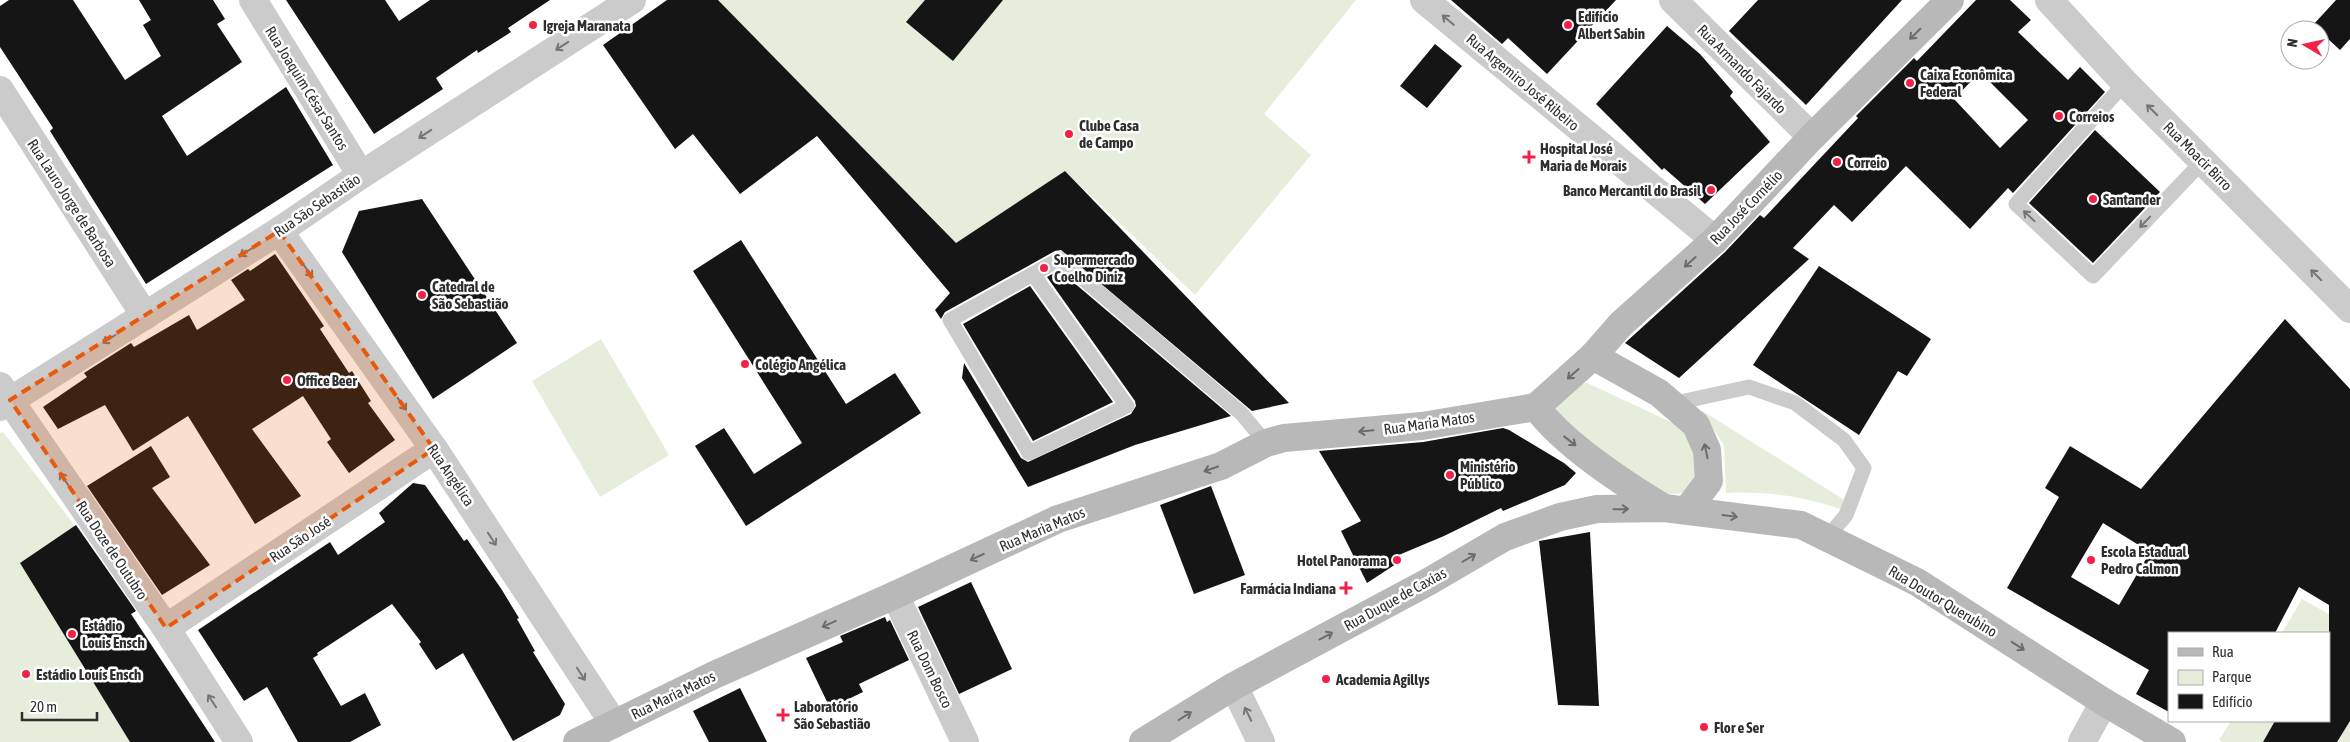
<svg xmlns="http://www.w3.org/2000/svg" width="2350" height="742" viewBox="0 0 2350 742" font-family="'Asap Condensed',sans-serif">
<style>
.green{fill:#e6edda}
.building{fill:#151515;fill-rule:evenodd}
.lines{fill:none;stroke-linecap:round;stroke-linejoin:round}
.service{stroke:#cbcbcb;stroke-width:15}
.minor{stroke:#cbcbcb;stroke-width:28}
.secondary{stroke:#b8b8b8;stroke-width:28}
.oneway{stroke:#757575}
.oneway2{stroke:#6c6c6c}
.marked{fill:#e8590c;fill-opacity:0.2;stroke:#e8590c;stroke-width:4;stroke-dasharray:10 6;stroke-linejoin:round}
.poi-dot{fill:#f42146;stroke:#fff;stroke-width:2}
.labels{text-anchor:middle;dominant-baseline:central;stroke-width:5;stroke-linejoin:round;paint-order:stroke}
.poi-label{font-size:15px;font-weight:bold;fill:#2e2e2e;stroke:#fff;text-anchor:start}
.street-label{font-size:15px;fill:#2e2e2e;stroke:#fff}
</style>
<rect width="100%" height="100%" fill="#fff"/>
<!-- green -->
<g class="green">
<path d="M718 0H1356L1264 114 1311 155 1195 295 1065 171 956 243Z"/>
<path d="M601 339 669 455 600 497 532 381Z"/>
<path d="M1587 383 1673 423 1694 438 1704 457 1693 488 1678 494H1658L1555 417 1552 406 1571 387Z"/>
<path d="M1701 410 1846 501 1840 509C1803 496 1766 491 1726 493L1724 445Z"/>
<path d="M3 432 75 526 215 742H0V433Z"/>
<path d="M2302 599 2350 626V742H2223L2219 740 2231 721H2329V633H2282Z"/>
</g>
<!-- building -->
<g class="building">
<path d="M9 0H73L125 80 161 56 143 25 151 20 139 0H213L225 19 217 24 242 62 162 116 187 156 286 87 333 165 146 284 50 131 53 128 0 47V6Z"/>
<path d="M286 0H385L399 21 430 0H550L508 28 511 32 478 53 477 50 436 78 443 89 374 134Z"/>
<path d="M667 0H718L956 243 1065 171 1289 403 1252 411 1061 250 1055 251 945 312 941 319 935 310 950 293 817 136 740 194 693 134 675 149 603 45Z"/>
<path d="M925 0H1003L953 61 906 22Z"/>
<path d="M1451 0H1616L1547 74 1508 38 1502 44Z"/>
<path d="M1758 0H1902L1806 105 1729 31Z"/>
<path d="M1976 0H2010L2031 20 2018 32 2068 80 2080 67 2105 92 2013 193 2008 188 1970 229 1906 166 1852 222 1834 205 1793 248 1809 259 1679 378 1625 343 1725 252 1760 215 1764 218 1858 118 1856 116 1914 58 1917 61ZM1980 72 2028 120 2000 148 1954 99Z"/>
<path d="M2336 0H2350V39L2340 50 2313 25Z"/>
<path d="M1667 26 1700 54 1733 92 1730 96 1770 142 1705 204 1664 168 1662 170 1596 104Z"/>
<path d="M1435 44 1462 66 1427 108 1400 86Z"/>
<path d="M2095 130 2160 192 2093 263 2029 203Z"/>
<path d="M422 199 517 343 433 399 342 252 359 211Z"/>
<path d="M741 240 846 404 895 373 921 413 746 526 695 446 724 428 754 474 802 443 693 271Z"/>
<path d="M275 254 324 326 320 329 349 373 352 371 371 401 368 403 395 440 349 473 327 442 331 439 303 396 252 429 301 496 255 524 188 416 133 451 105 405 58 429 43 407 87 377 84 373 131 343 134 347 189 315 197 330 245 300 231 280 248 269 250 271Z"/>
<path d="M1819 266 1931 339 1907 376 1898 371 1859 435 1753 365Z"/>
<path d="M1059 270 1231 416 1135 445 1028 487 962 378 964 363 1021 458 1028 462 1131 414 1136 406 1135 401 1047 277Z"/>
<path d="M1030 286 1113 402 1033 441 963 324Z"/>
<path d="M2285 319 2350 389V721L2337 742H2263L2275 721H2329V605L2299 587 2275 633H2169V712L2136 694 2149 670 2007 588 2059 497 2045 488 2070 446 2141 489ZM2103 523 2150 552 2119 605 2071 577Z"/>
<path d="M1503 428 1509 430 1564 463 1576 473 1565 485 1503 511 1501 508 1444 536 1394 557 1396 564 1367 583 1341 531 1361 521 1319 451 1423 442Z"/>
<path d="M151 446 170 477 152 488 210 565 162 595 87 486Z"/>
<path d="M413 483 425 485 464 541 467 539 502 590 519 618 517 619 535 651 533 652 565 704 560 715 513 741 463 653 436 670 419 644 421 642 392 604 317 653 318 655 313 658 341 706 365 693 381 725 350 742H298L267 687 244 701 198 630 330 542 338 555 385 522 379 513Z"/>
<path d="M1211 486 1245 575 1194 594 1160 505Z"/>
<path d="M76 525 136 611 131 614 215 742H130L20 563Z"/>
<path d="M1590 532 1599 706 1558 705 1539 541Z"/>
<path d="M971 582 1012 669 959 694 918 607Z"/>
<path d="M885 617 887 622 890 620 909 660 859 684 863 692 830 708 806 658 843 642 840 636Z"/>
<path d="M740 688 767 742H709L693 711Z"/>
</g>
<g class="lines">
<!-- service -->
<g class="service">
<path d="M2125 83 2016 204 2093 276 2203 161"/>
<path d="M1033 274 1127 406 1029 453 950 320 1060 259 1241 413 1266 443"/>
<path d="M1671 404 1749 387 1795 403 1844 440 1864 468 1846 515 1827 538"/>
</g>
<!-- minor -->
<g class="minor">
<path d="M253 0 361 175"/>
<path d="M1424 0 1715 240"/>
<path d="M1673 0 1812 137"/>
<path d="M2049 0 2125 83 2350 309"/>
<path d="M0 90 145 316"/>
<path d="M279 231 434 449 614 724"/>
<path d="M0 386 166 628 239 742"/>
<path d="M0 407 279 231 361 175 632 0"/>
<path d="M895 595 965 742"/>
<path d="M166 628 434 449"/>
<path d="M1234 686 1261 742"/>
<path d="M2082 742 2104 702"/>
</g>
<!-- secondary -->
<g class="secondary">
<path d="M1593 356 1659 393 1696 425 1707 450 1709 481 1687 510"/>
<path d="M1536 407 1593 356 1621 324 1715 240 1812 137 1950 0"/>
<path d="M1536 407C1564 445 1623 483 1664 508"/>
<path d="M577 742 714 675 895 595 1058 519 1221 466 1266 443 1284 438 1422 426 1536 407"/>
<path d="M1143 742 1234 686 1428 582 1505 537 1560 517 1597 509 1664 508 1801 525 1917 582 2104 702 2172 742"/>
</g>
</g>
<!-- one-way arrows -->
<defs><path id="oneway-shaft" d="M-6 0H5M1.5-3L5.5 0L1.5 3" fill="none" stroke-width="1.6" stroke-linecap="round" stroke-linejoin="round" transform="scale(1.25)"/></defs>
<g class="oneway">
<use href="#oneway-shaft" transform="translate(1448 20) rotate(-140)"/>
<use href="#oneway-shaft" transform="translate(562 46) rotate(147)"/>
<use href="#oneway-shaft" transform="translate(2152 110) rotate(-135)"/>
<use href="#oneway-shaft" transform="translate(425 134) rotate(147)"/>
<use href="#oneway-shaft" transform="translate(2029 216) rotate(-137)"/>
<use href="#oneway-shaft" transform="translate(2145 222) rotate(134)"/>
<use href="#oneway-shaft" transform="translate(246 252) rotate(148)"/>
<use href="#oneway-shaft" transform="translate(308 271) rotate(55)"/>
<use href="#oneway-shaft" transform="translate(2316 275) rotate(-135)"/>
<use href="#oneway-shaft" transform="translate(109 339) rotate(148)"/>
<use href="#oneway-shaft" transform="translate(402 404) rotate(55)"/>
<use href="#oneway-shaft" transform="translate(64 479) rotate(-124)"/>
<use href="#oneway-shaft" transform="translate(492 539) rotate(57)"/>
<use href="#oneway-shaft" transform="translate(581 674) rotate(57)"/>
<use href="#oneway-shaft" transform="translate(212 701) rotate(-123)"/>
<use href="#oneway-shaft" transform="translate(1248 714) rotate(-116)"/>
</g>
<g class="oneway2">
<use href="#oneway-shaft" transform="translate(1915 34) rotate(135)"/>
<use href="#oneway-shaft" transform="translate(1690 262) rotate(138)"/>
<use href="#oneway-shaft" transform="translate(1573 374) rotate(139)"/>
<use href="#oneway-shaft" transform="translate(1366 431) rotate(175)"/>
<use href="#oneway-shaft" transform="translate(1570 441) rotate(38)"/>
<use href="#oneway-shaft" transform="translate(1706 451) rotate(-102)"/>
<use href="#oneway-shaft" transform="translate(1211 469) rotate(161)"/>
<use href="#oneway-shaft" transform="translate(1621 509) rotate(-1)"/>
<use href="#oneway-shaft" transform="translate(1730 516) rotate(8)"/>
<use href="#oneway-shaft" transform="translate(977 557) rotate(155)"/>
<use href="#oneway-shaft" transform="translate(1469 558) rotate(-30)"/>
<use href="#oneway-shaft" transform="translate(829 624) rotate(156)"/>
<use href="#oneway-shaft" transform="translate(1326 636) rotate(-28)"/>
<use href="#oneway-shaft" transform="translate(2018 646) rotate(33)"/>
<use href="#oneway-shaft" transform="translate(1185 716) rotate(-32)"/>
</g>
<!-- marked area -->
<path class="marked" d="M279 231 434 449 166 628 10 400Z"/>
<!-- markers -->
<g class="poi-dot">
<circle cx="533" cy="25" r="5"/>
<circle cx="1568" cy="25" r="5"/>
<circle cx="1910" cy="83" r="5"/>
<circle cx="2059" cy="116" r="5"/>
<circle cx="1069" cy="134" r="5"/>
<path d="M1526.5 149.5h5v5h5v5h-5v5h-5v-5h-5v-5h5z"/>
<circle cx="1837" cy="162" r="5"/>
<circle cx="1711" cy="190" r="5"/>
<circle cx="2093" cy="199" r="5"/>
<circle cx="1044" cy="268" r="5"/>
<circle cx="422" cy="295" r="5"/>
<circle cx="745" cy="364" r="5"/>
<circle cx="287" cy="380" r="5"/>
<circle cx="1450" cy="475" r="5"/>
<circle cx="1397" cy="560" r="5"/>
<circle cx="2091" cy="560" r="5"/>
<path d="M1343.5 580.5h5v5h5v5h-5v5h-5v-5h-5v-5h5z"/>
<circle cx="72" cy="634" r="5"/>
<circle cx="26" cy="674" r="5"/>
<circle cx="1326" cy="679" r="5"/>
<path d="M780.5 707.5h5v5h5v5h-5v5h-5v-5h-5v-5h5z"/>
<circle cx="1704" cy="727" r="5"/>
</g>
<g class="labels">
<!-- poi labels -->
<g class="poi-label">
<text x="1578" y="16">Edifício<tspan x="1578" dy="17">Albert Sabin</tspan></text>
<text x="543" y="25">Igreja Maranata</text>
<text x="1920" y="74">Caixa Econômica<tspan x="1920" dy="17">Federal</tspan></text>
<text x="2069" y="116">Correios</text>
<text x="1079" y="125">Clube Casa<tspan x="1079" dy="17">de Campo</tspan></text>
<text x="1540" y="148">Hospital José<tspan x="1540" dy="17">Maria de Morais</tspan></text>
<text x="1847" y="162">Correio</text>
<text x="1701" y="190" text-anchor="end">Banco Mercantil do Brasil</text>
<text x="2103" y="199">Santander</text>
<text x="1054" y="259">Supermercado<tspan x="1054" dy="17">Coelho Diniz</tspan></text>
<text x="432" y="286">Catedral de<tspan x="432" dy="17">São Sebastião</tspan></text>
<text x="755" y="364">Colégio Angélica</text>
<text x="297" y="380">Office Beer</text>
<text x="1460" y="466">Ministério<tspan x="1460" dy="17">Público</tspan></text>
<text x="2101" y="551">Escola Estadual<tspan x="2101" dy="17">Pedro Calmon</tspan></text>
<text x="1387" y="560" text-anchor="end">Hotel Panorama</text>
<text x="1336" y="588" text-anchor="end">Farmácia Indiana</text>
<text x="82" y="625">Estádio<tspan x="82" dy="17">Louis Ensch</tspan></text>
<text x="36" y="674">Estádio Louís Ensch</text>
<text x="1336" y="679">Academia Agillys</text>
<text x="794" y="706">Laboratório<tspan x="794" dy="17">São Sebastião</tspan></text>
<text x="1714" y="727">Flor e Ser</text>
</g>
<!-- street labels -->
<g class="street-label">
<text transform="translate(1742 69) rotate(45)">Rua Armando Fajardo</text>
<text transform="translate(1523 82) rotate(40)">Rua Argemiro José Ribeiro</text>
<text transform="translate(307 88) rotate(58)">Rua Joaquim César Santos</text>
<text transform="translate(2198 156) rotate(45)">Rua Moacir Birro</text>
<text transform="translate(72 203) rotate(57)">Rua Lauro Jorge de Barbosa</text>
<text transform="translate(317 205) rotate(-34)">Rua São Sebastião</text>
<text transform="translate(1746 207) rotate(-46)">Rua José Cornélio</text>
<text transform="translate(1429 423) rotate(-8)">Rua Maria Matos</text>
<text transform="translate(451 475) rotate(56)">Rua Angélica</text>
<text transform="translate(1042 529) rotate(-23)">Rua Maria Matos</text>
<text transform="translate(300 539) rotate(-34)">Rua São José</text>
<text transform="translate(112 550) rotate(56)">Rua Doze de Outubro</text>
<text transform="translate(1395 599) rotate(-29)">Rua Duque de Caxias</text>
<text transform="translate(1943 601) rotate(31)">Rua Doutor Querubino</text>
<text transform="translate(930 669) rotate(64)">Rua Dom Bosco</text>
<text transform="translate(673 695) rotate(-26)">Rua Maria Matos</text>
</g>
</g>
<!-- legend -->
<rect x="2168" y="632" width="162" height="90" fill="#ffffff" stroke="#ababab"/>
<rect x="2178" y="648" width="25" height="8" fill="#b8b8b8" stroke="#ababab"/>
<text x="2212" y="657" font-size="15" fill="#2e2e2e">Rua</text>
<rect x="2178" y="670" width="25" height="15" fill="#e6edda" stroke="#ababab"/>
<text x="2212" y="682" font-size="15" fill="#2e2e2e">Parque</text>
<rect x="2178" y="694" width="25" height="15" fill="#151515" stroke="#ababab"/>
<text x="2212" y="707" font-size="15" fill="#2e2e2e">Edifício</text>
<!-- north arrow -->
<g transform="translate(2305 45) rotate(279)"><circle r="24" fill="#ffffff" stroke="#ababab"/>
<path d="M0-4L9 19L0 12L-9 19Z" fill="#f42146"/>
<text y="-8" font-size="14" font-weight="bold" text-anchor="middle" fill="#2e2e2e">N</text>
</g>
<!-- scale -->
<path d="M22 712v8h75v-8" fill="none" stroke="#2e2e2e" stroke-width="2.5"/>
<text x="30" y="712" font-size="15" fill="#2e2e2e" stroke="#ffffff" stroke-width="4" paint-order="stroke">20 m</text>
</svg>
